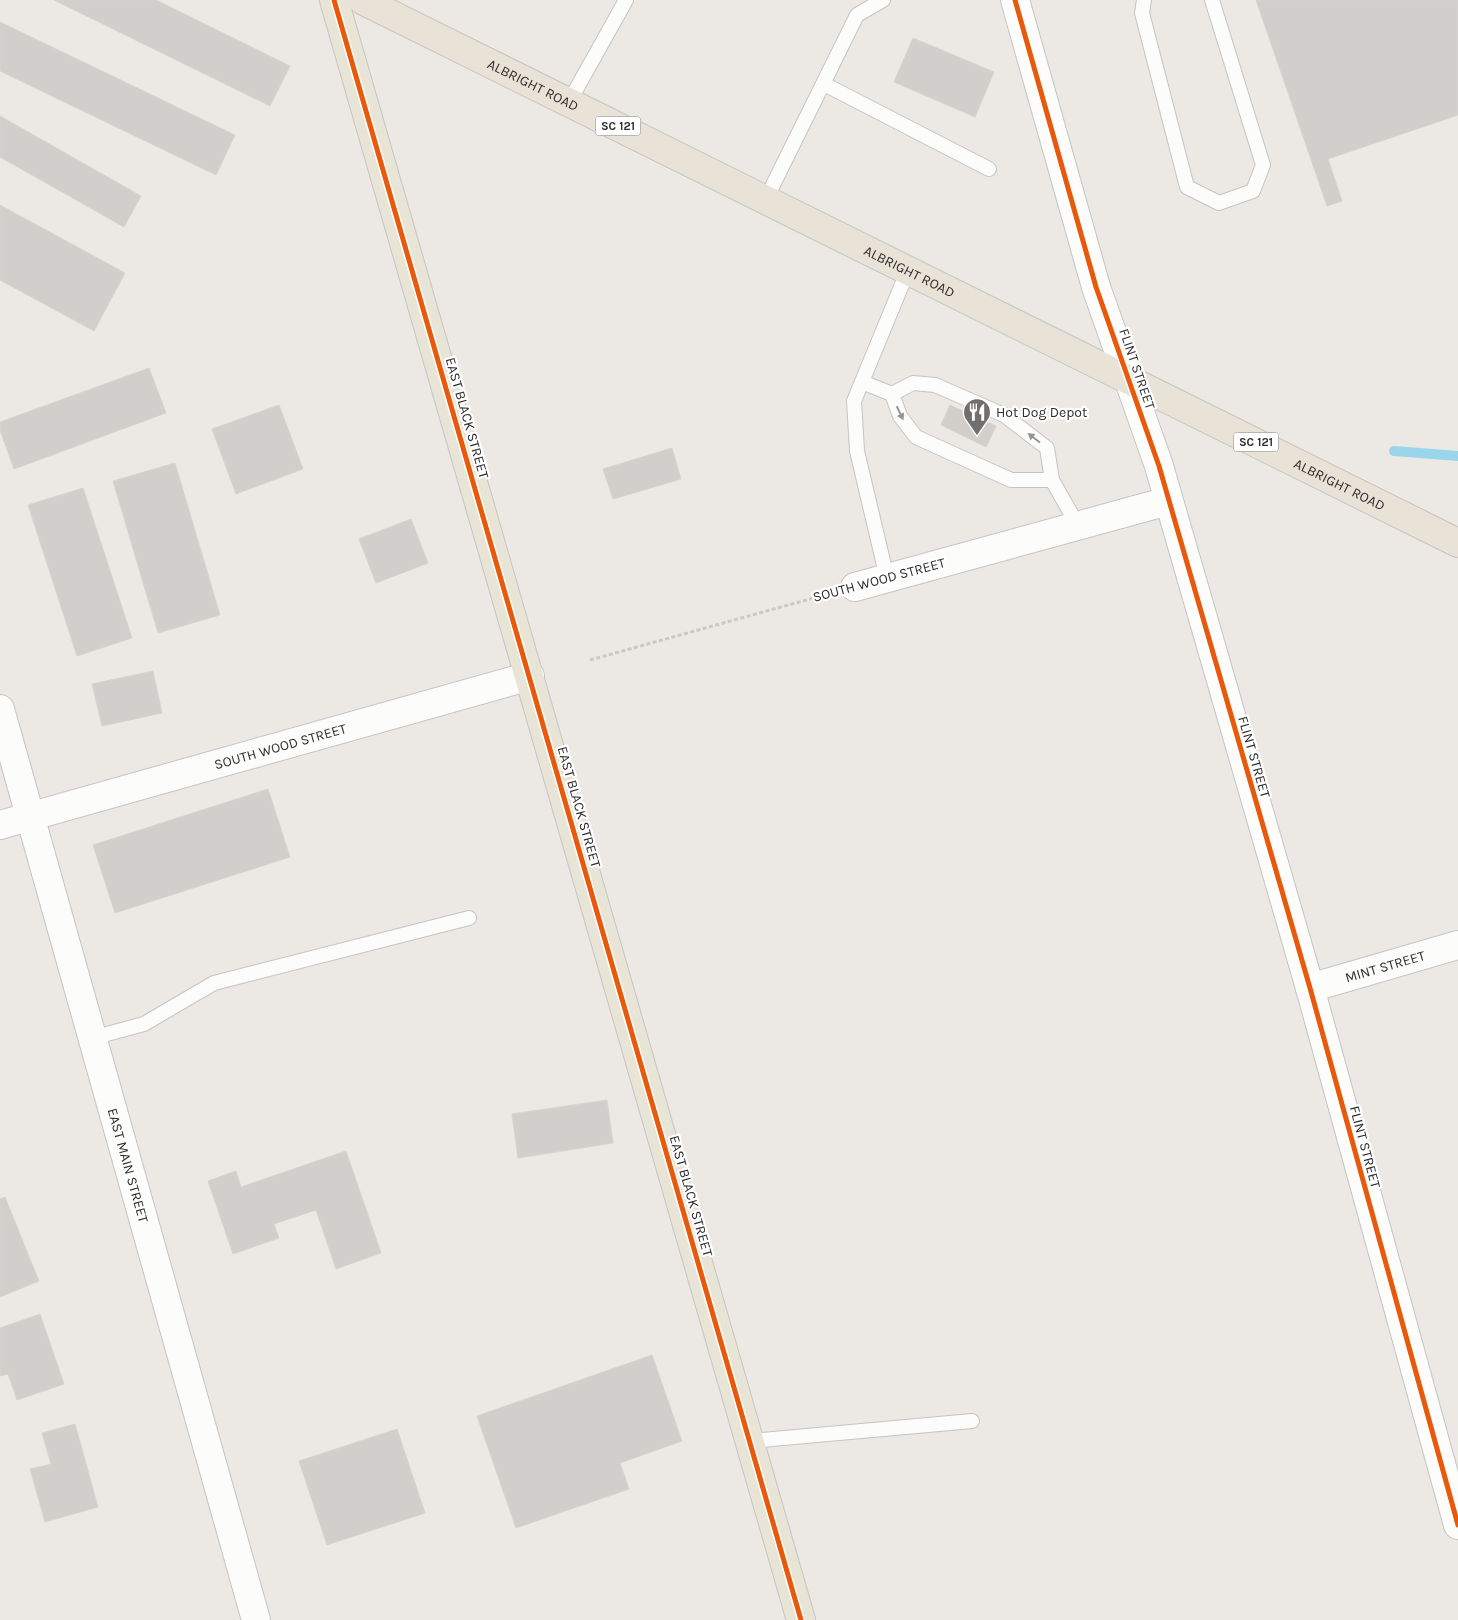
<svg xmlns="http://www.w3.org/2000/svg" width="1458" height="1620" viewBox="0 0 1458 1620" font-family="Karla,sans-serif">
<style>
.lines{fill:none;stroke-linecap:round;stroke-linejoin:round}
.stream{stroke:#99d6ec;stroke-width:10}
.building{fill:#d1cecb;stroke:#d7d4d0}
.service-casing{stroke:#c5c4c5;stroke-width:16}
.minor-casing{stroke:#c5c4c5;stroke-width:30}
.tertiary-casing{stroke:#c5c4c5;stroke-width:30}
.primary-casing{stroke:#c6c5c4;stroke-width:30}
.trunk-casing{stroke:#c6c5c4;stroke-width:30}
.path{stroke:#c9c9c8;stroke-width:3;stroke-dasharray:4 2.5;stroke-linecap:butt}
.service{stroke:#fcfcfb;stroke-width:14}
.minor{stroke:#fcfcfb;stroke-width:28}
.tertiary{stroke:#fcfcfb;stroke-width:28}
.primary{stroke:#e8e4d6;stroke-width:28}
.trunk{stroke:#e9e2d6;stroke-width:28}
.cycleway-casing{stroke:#fff;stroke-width:8}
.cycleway{stroke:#e8590c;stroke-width:5}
.oneway{fill:#959594}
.labels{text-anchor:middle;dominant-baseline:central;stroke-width:4.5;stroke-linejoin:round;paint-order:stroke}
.shield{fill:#fff;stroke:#6d6d6d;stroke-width:1}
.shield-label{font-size:12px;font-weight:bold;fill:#2e2e2e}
.street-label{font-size:14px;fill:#2e2e2e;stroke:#fff}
.poi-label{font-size:14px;fill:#2e2e2e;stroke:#fff;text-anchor:start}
</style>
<rect width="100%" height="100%" fill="#ece8e4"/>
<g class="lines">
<!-- stream -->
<path class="stream" d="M1394 451 1458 456"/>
</g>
<!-- building -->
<g class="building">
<path d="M54 0H156L290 66 270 106Z"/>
<path d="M1256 0H1458V115L1328 159 1342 201 1327 206Z"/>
<path d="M0 22 235 135 216 175 0 71Z"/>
<path d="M913 38 994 72 975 117 894 82Z"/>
<path d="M0 116 141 196 124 227 0 157Z"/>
<path d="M0 205 125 273 94 331 0 280Z"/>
<path d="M149 368 166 413 14 469 0 430V422Z"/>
<path d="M279 405 303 469 236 494 212 429Z"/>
<path d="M950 405 996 426 986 447 941 425Z"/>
<path d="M672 448 681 479 613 499 603 469Z"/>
<path d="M175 463 220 615 158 633 113 481Z"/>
<path d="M83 488 132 638 77 656 28 505Z"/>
<path d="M411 519 428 563 376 583 359 539Z"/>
<path d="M153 671 162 713 102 726 92 684Z"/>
<path d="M268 789 290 857 115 913 93 845Z"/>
<path d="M607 1100 613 1143 518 1158 512 1114Z"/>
<path d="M346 1151 381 1253 336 1269 316 1210 274 1224 279 1238 233 1254 208 1181 236 1171 241 1187Z"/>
<path d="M5 1197 39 1281 0 1297V1199Z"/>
<path d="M40 1314 64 1384 17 1400 8 1374 0 1376V1328Z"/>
<path d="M652 1355 682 1441 620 1463 629 1489 516 1528 477 1416Z"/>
<path d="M75 1424 98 1507 45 1522 30 1469 51 1464 42 1433Z"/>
<path d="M397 1429 425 1513 327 1545 299 1461Z"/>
</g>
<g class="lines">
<!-- service casing -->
<g class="service-casing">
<g id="service">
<path d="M1144 0 1142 13 1187 187 1219 203 1253 191 1263 165 1212 0"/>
<path d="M824 84 989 169"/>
<path d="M569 102 626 0"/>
<path d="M766 199 857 15 883 0"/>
<path d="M862 382 892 394"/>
<path d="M1052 480H1011L916 437 900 416 892 394 913 383 935 385 1004 415 1047 448 1052 480 1078 526"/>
<path d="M887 578 857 451 854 401 908 270"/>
<path d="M92 1038 144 1024 214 983 469 918"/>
<path d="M750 1441 972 1421"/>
</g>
</g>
<!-- minor casing -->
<g class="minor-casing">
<g id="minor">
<path d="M1015 0 1096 287 1159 466 1310 988 1458 1525"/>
<path d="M855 587 1168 501"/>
<path id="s1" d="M0 825 530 676"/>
<path id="s2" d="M1310 988 1458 945"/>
</g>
</g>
<!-- tertiary casing -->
<g class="tertiary-casing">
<g id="tertiary">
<path id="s3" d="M0 709 256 1620"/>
</g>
</g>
<!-- primary casing -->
<g class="primary-casing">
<path id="primary" d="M334 0 801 1620"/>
</g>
<!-- trunk casing -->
<g class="trunk-casing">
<g id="trunk">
<path id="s4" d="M362 0 1458 543"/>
</g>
</g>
<!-- path -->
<path class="path" d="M590 660 828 594"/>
<!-- service -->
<use href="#service" class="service"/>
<!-- minor -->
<use href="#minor" class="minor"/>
<!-- tertiary -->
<use href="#tertiary" class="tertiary"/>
<!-- primary -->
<use href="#primary" class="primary"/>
<!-- trunk -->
<use href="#trunk" class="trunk"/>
<!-- cycleway casing -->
<g class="cycleway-casing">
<g id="cycleway">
<path d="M334 0 801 1620"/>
<path d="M1015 0 1096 287 1159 466 1310 988 1458 1525"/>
</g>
</g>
<!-- cycleway -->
<use href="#cycleway" class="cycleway"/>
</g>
<!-- one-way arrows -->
<defs><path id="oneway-solid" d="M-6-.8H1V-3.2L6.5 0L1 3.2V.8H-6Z" transform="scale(1.25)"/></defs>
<g class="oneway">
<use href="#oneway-solid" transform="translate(900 413) rotate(64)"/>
<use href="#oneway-solid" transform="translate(1034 438) rotate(-143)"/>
</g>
<!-- icons -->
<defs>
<g id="restaurant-pin" transform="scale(1.4375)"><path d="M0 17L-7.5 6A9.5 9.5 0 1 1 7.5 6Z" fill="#706f6e" stroke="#fff"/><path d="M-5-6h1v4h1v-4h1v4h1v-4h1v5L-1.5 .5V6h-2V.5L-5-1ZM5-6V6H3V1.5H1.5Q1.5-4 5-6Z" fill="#fff"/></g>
</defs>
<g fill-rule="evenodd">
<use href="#restaurant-pin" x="977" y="412"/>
</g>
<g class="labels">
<!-- shield labels -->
<g class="shield">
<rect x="595.5" y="116.5" width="45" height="19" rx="4"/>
<rect x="1233.5" y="432.5" width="45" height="19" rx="4"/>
</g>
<g class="shield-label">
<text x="618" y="126">SC 121</text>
<text x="1256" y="442">SC 121</text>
</g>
<!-- street labels -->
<g class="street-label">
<text stroke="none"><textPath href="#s4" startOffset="191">ALBRIGHT ROAD</textPath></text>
<text stroke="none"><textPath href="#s4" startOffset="611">ALBRIGHT ROAD</textPath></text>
<text transform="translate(1137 369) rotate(71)">FLINT STREET</text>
<text transform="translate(467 418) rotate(74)">EAST BLACK STREET</text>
<text stroke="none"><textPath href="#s4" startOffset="1091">ALBRIGHT ROAD</textPath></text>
<text transform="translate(879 580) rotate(-15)">SOUTH WOOD STREET</text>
<text stroke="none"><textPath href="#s1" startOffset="291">SOUTH WOOD STREET</textPath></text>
<text transform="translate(1254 757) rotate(74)">FLINT STREET</text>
<text transform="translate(579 807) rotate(74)">EAST BLACK STREET</text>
<text stroke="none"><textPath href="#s2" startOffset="78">MINT STREET</textPath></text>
<text transform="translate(1365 1147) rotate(75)">FLINT STREET</text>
<text stroke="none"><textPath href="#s3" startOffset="474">EAST MAIN STREET</textPath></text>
<text transform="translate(691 1196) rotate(74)">EAST BLACK STREET</text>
</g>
<!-- poi labels -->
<g class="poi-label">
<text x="996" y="412">Hot Dog Depot</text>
</g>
</g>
</svg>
